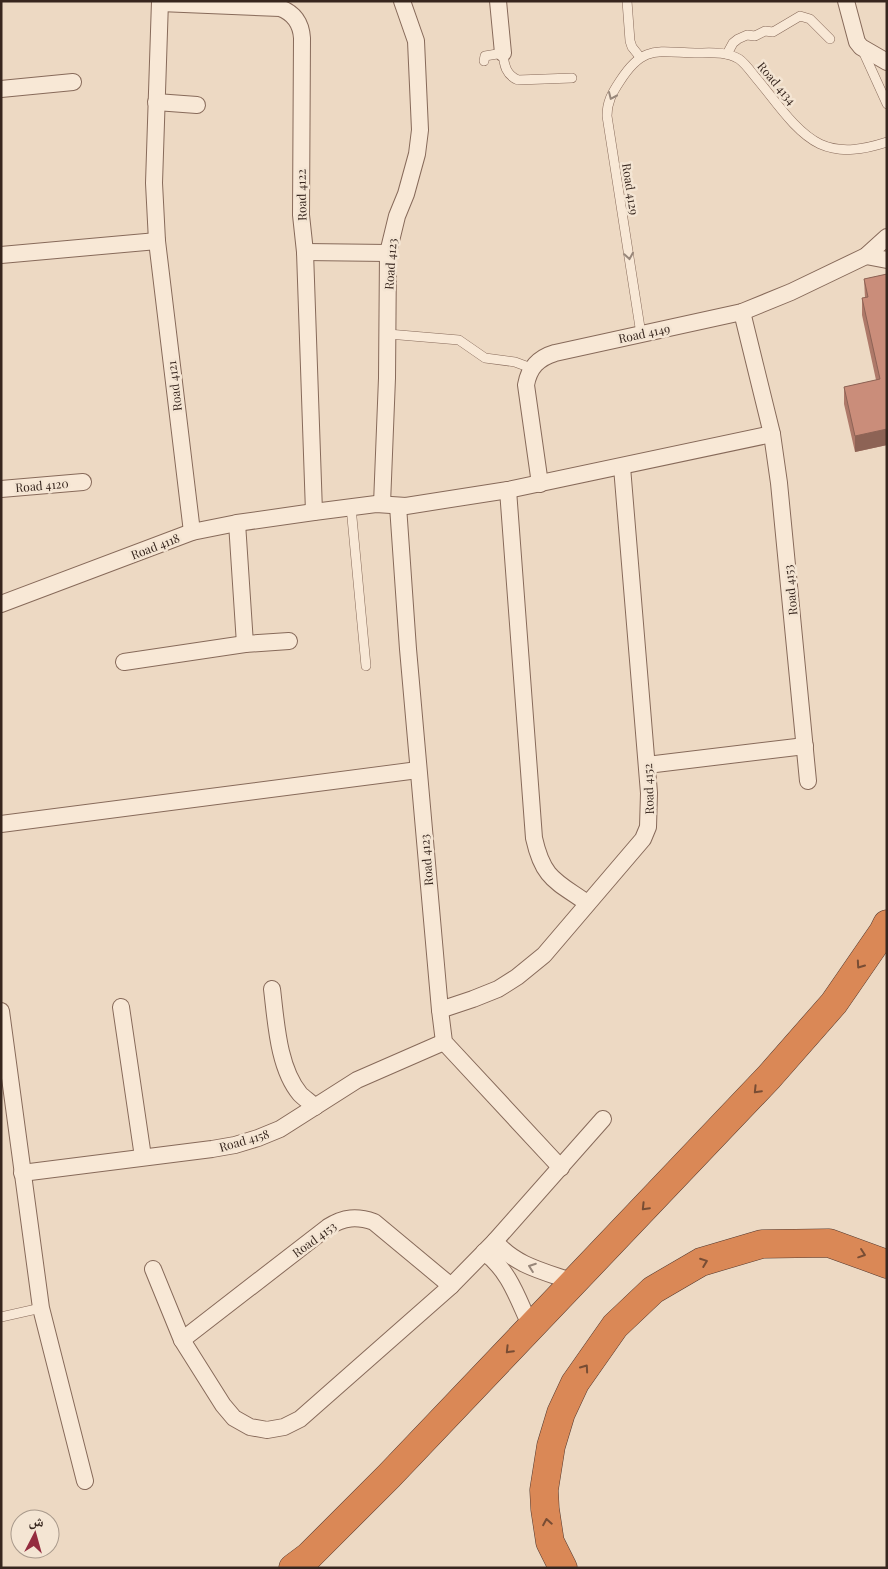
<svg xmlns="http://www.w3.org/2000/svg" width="888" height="1569" viewBox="0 0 888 1569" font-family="'Playfair Display','Noto Naskh Arabic',serif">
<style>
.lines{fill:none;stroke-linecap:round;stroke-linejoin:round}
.lane-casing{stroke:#876a5a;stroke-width:10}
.street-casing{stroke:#876a5a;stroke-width:18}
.highway-casing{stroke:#54392f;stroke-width:29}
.lane{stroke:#f8e8d6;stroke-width:9}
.street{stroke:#f8e8d6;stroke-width:16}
.highway{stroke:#da8856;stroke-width:28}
.wall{fill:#ae7969}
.shaded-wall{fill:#8d6355}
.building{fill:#ca8d7a;stroke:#8d6355}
.oneway{stroke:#98877a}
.oneway2{stroke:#784d34}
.labels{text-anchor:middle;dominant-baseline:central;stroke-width:5;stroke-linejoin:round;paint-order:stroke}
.street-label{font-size:12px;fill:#37261e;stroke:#f4e5d3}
</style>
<rect width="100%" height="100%" fill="#edd9c3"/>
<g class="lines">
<!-- lane casing -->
<g class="lane-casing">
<g id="lane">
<path d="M627 1 630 41 632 47 640 57"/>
<path d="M862 49 887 104"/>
<path d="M727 54 733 43 738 39 747 35 755 36 765 31 773 32 800 16 810 19 830 39"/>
<path d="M484 61 485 56 503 53C504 65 506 75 518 80L572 78"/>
<path d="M388 334 459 340 485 358 515 362 531 368"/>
<path d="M641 334 607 116C607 102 612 93 620 81 643 45 656 52 695 53 710 53 725 51 739 59 746 64 751 72 757 79 775 100 795 132 820 144 842 154 865 149 887 142"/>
<path d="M351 507 366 666"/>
<path d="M1 1317 41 1308"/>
</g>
</g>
<!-- street casing -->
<g class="street-casing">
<g id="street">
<path d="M160 1 154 183 157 241 192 532"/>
<path d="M498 1 503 53"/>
<path d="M846 1 857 42 861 47 887 62"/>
<path d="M160 3 280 8C294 13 301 23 302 38L301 215 305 252 314 512"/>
<path d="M1 89 73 82"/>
<path d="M156 102 197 105"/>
<path d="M305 252 388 253"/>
<path d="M1 255 157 241"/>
<path d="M866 256 887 260"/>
<path d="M742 312 772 434 779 483 808 781"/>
<path d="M540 484 526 385C529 368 538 358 555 353L742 312 791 292 866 256 887 237"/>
<path d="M1 489 83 482"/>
<path d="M508 490 534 838C543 879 556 881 587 903"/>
<path d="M382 504 387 378 388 253 397 216 406 194 417 154 420 130 416 41 402 1"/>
<path d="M398 506 408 649 440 1010 444 1042 561 1168"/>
<path d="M237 523 245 644"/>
<path d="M1 604 192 532 237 523 314 512 376 504 406 506 508 490 772 434"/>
<path d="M124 662 245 644 289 641"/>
<path d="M647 765 805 746"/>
<path d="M1 824 418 770"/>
<path d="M272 989C276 1021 278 1068 300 1094 304 1098 310 1102 315 1107"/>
<path d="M121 1007 143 1157"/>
<path d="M440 1010 473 999 498 989 517 977 544 955 643 839 648 827 649 793 622 467"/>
<path d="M1 1011 41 1308 85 1481"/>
<path d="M22 1173 212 1149 235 1145 258 1138 280 1129 357 1080 444 1042"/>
<path d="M495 1241C515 1266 546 1272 574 1282"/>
<path d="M484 1252C510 1271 518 1300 531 1327"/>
<path d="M153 1269 182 1340 223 1405 234 1418 250 1427 267 1430 284 1427 300 1419 451 1286 495 1241 603 1119"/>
<path d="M182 1340 328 1227C344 1217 357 1216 374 1222L451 1286"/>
</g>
</g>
<!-- highway casing -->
<g class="highway-casing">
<g id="highway">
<path d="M293 1568 309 1556 389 1476 769 1077 834 1003 883 932 887 924"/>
<path d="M563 1568 550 1542 545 1509 544 1490 551 1446 561 1413 575 1383 615 1326 653 1290 701 1262 762 1244 829 1243 887 1264"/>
</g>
</g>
<!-- lane -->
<use href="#lane" class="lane"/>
<!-- street -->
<use href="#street" class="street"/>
<!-- highway -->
<use href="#highway" class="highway"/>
</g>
<!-- wall -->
<path class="wall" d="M887 274V445L855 452 844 404V387L876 380 862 315V298H865L864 279Z"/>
<!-- shaded-wall -->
<path class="shaded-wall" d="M887 429V445L855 452V436Z"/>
<!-- building -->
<path class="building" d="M887 274V429L855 436 844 387 880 379 862 298 868 297 864 279Z"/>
<!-- one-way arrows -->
<defs><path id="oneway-chevron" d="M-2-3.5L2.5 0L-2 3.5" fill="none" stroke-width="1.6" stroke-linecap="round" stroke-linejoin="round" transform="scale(1.25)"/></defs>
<g class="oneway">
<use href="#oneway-chevron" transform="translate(612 96) rotate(114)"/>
<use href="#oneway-chevron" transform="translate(629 256) rotate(81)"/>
<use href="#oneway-chevron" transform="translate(532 1267) rotate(-160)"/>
</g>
<g class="oneway2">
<use href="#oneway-chevron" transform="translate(860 965) rotate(125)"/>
<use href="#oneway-chevron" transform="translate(757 1090) rotate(134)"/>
<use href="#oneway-chevron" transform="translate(645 1207) rotate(134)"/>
<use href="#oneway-chevron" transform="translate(862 1254) rotate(19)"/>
<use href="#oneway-chevron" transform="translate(704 1262) rotate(-21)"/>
<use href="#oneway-chevron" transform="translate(509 1350) rotate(134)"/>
<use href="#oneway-chevron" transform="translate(585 1368) rotate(-55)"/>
<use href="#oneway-chevron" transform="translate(547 1522) rotate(-100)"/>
</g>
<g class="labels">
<!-- street labels -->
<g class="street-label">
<text transform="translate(777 83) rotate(50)">Road 4134</text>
<text transform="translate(631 189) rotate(81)">Road 4129</text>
<text transform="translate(301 195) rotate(-91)">Road 4122</text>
<text transform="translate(390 264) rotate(-86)">Road 4123</text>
<text transform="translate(644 333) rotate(-12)">Road 4149</text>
<text transform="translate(174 386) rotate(-97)">Road 4121</text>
<text transform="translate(42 485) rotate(-5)">Road 4120</text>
<text transform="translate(155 546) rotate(-21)">Road 4118</text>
<text transform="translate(790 590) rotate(-96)">Road 4153</text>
<text transform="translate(648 789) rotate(-92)">Road 4152</text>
<text transform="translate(426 860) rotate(-95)">Road 4123</text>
<text transform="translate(244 1140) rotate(-16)">Road 4158</text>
<text transform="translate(314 1239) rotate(-36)">Road 4153</text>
</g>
</g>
<!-- border -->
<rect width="888" height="1569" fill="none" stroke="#37261e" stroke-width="5"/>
<!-- north arrow -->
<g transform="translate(35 1534) rotate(6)"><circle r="24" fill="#f4e5d3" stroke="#a8998b"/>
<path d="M0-4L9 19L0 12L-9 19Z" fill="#942c3f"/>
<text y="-8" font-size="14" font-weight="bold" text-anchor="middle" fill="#37261e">ش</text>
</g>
</svg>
